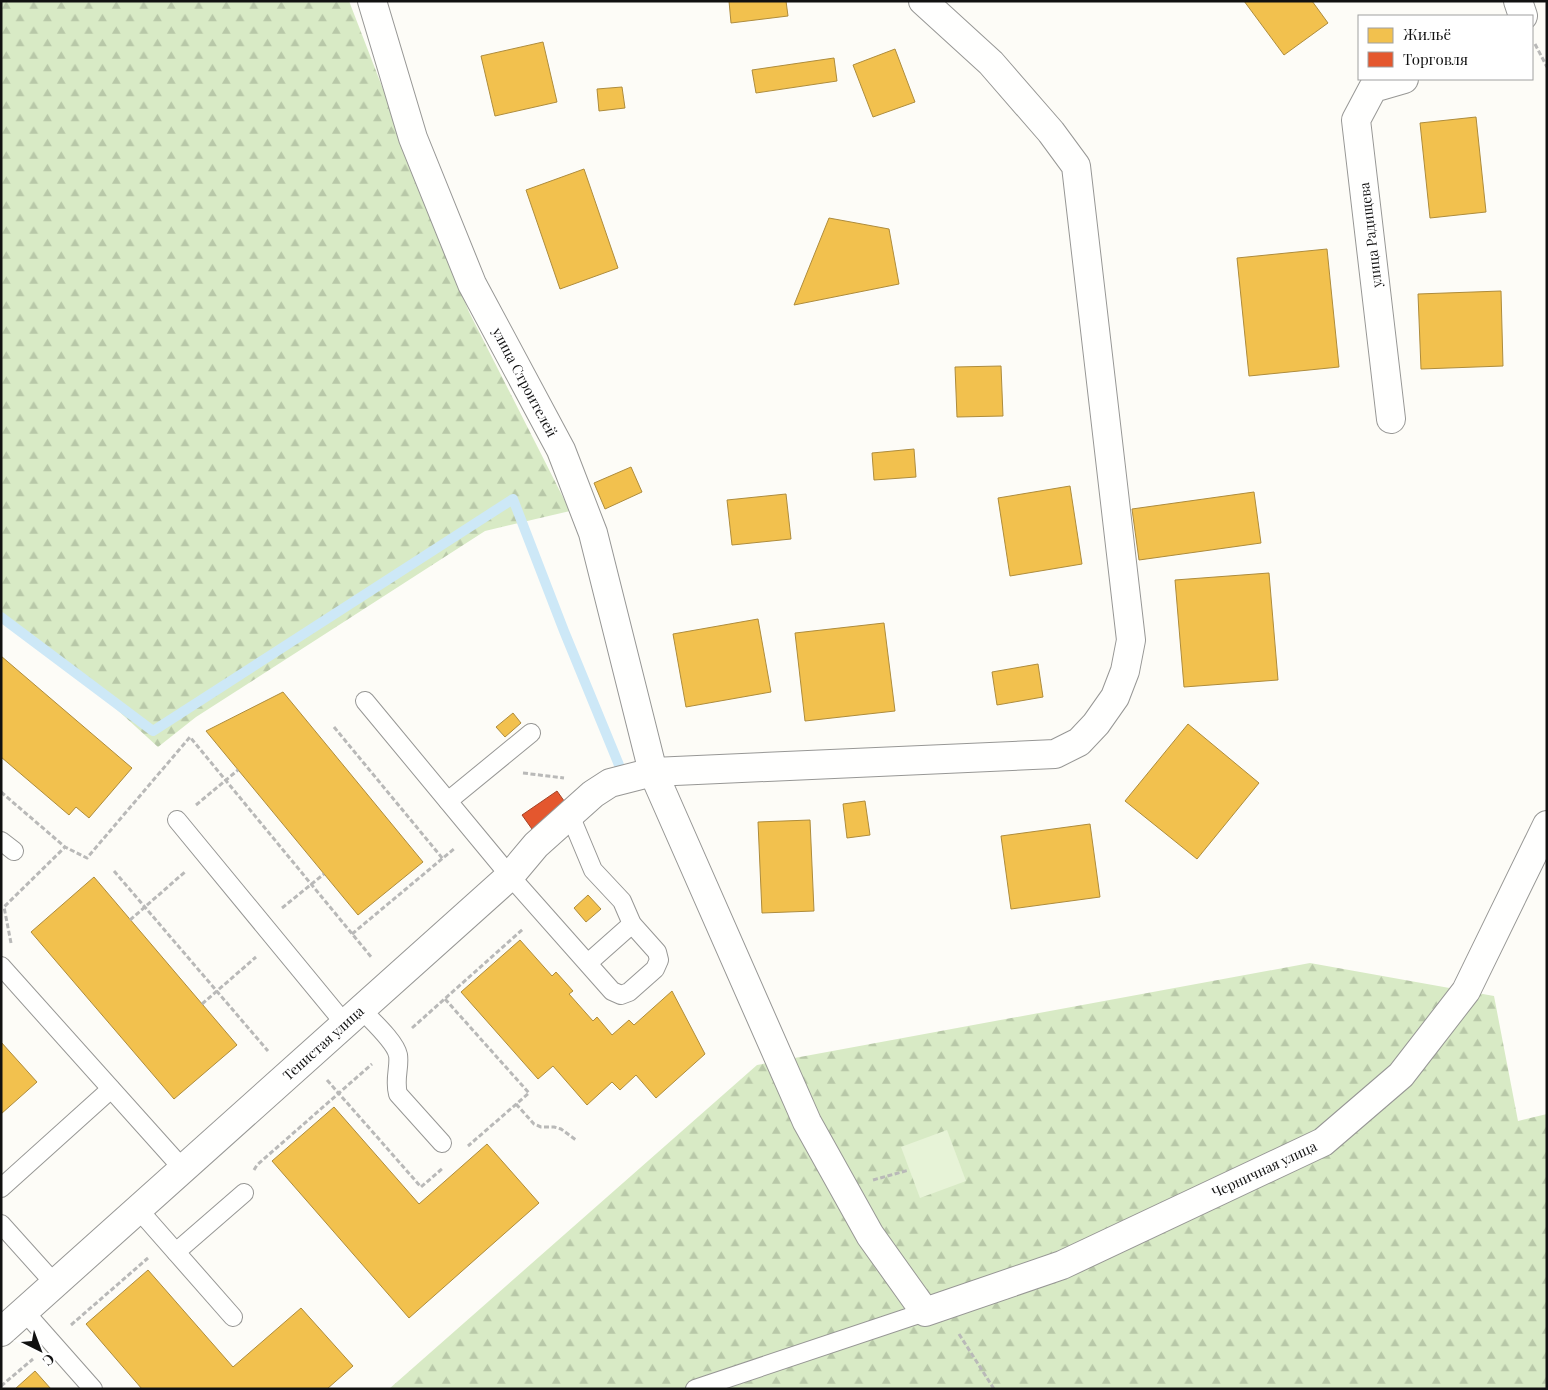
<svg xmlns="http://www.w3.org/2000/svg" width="1548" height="1390" viewBox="0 0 1548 1390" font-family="'Playfair Display',serif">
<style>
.forest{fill:url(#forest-firs)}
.park{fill:#e7f3d7}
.homes{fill:#f2c14e;stroke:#ae8c3c}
.shops{fill:#e4572e;stroke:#a54225}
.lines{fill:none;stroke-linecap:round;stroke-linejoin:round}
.stream{stroke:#cde8f7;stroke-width:10}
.service-casing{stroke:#979795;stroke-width:20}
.minor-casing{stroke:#979795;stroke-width:30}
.path{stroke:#b9b9b8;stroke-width:3;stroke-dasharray:5 2.5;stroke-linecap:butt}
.service{stroke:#fffffe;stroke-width:18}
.minor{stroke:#fffffe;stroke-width:28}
.labels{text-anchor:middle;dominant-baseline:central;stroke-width:5;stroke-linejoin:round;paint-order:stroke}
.street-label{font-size:14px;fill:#111;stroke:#fff}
</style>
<defs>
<pattern id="forest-firs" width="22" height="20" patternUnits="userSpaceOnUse" patternTransform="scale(1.25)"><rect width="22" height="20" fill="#d8eac5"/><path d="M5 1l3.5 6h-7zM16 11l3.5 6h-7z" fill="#b8c8a8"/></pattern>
</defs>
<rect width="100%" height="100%" fill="#fdfcf7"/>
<!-- forest -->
<g class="forest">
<path d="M1 1H349L469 312 570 511 485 531 196 717 158 747 79 675 1 617Z"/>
<path d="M1310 963 1494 996 1518 1121 1547 1114V1389H389L757 1065Z"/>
</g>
<!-- park -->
<path class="park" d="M947 1130 966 1181 920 1198 901 1147Z"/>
<!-- homes -->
<g class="homes">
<path d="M729 1H786L788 16 731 23Z"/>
<path d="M1244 1H1312L1328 23 1284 55Z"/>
<path d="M543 42 557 102 495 116 481 56Z"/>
<path d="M895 49 915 102 873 117 853 65Z"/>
<path d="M834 58 837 81 756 93 752 70Z"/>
<path d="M622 87 625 108 599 111 597 89Z"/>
<path d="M1476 117 1486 212 1430 218 1420 123Z"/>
<path d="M584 169 618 268 560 289 526 190Z"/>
<path d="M829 218 889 229 899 284 794 305Z"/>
<path d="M1327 249 1339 367 1249 376 1237 258Z"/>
<path d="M1501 291 1503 366 1421 369 1418 294Z"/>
<path d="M1001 366 1003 416 957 417 955 367Z"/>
<path d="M914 449 916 477 874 480 872 453Z"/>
<path d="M631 467 642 492 605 509 594 483Z"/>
<path d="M1070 486 1082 564 1010 576 998 498Z"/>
<path d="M1254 492 1261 543 1139 560 1132 509Z"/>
<path d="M786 494 791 539 732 545 727 500Z"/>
<path d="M1269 573 1278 680 1184 687 1175 580Z"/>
<path d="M758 619 771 692 686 707 673 634Z"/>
<path d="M884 623 895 711 805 721 795 633Z"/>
<path d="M1 656 132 768 89 818 76 807 69 815 1 757Z"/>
<path d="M1038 664 1043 697 997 705 992 672Z"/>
<path d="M283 692 423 862 358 915 206 731Z"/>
<path d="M513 713 521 723 505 737 496 727Z"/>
<path d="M1188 724 1259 783 1197 859 1125 801Z"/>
<path d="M865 801 870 835 847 838 843 804Z"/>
<path d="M810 820 814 911 762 913 758 822Z"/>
<path d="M1090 824 1100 897 1011 909 1001 836Z"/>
<path d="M94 877 237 1045 174 1099 31 932Z"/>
<path d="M588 895 601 909 586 922 574 908Z"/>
<path d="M520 940 552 976 556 972 565 982 573 991 569 994 593 1021 597 1017 612 1035 629 1020 634 1025 672 991 705 1054 656 1098 636 1075 620 1090 612 1082 587 1105 553 1066 538 1079 461 992Z"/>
<path d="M1 1042 37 1082 1 1114Z"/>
<path d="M334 1107 419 1204 487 1144 539 1203 409 1318 272 1161Z"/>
<path d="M148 1270 233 1367 301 1308 353 1366 327 1389H142L86 1324Z"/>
<path d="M35 1371 51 1389H15Z"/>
</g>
<!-- shops -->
<path class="shops" d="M557 791 567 805 532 829 522 815Z"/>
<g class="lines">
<!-- stream -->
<path class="stream" d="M1 617 153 731 513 499 564 631 619 765"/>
<!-- service casing -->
<g class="service-casing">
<g id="service">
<path d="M365 701 510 876 612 991 621 995 629 992 655 969 659 960 657 952 632 924 622 901 593 870 570 815"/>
<path d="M448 801 531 733"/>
<path d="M177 820 345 1024"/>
<path d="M1 841 14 851"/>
<path d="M588 963 632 924"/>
<path d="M1 966 183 1169"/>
<path d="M361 1009C371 1020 395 1041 398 1055 400 1067 394 1079 398 1094L442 1143"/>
<path d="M1 1188 111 1089"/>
<path d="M138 1209 233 1317"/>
<path d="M1 1224 55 1284"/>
<path d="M176 1252 244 1193"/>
<path d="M24 1311 93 1389"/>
<path d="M695 1389 925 1312"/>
</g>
</g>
<!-- minor casing -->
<g class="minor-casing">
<g id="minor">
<path d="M372 1 413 138 472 284 561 450 593 533 653 772 807 1122 870 1235 925 1312 1062 1265 1323 1142 1401 1075 1466 991 1547 825"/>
<path d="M1518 1 1523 16"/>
<path d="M1391 419 1356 120 1373 88 1404 79"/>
<path d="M1 1332 510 876 536 845 593 794 610 783 653 772 1055 754 1079 742 1096 724 1115 697 1125 671 1131 640 1076 166 1051 132 991 63 923 1"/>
</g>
</g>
<!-- path -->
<g class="path">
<path d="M1535 44 1547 67"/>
<path d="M334 727 443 859"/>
<path d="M523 773 564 778"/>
<path d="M1 792 65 847 87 858 190 737 372 958"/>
<path d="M196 805 238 770"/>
<path d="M114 871 268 1051"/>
<path d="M282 908 324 874"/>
<path d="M130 920 186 871"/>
<path d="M352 934 455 848"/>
<path d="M11 943 4 907 65 847"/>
<path d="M445 999 529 1093 468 1146"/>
<path d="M202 1004 256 957"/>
<path d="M412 1028 523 929"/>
<path d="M327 1080 421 1187 443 1168"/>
<path d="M516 1104 534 1124 541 1127H554L561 1129 576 1140"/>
<path d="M254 1170 257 1165 372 1064"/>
<path d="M873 1180 909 1170"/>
<path d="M71 1325 148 1258"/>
<path d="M959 1334 994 1389"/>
<path d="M1 1386 33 1359"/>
</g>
<!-- service -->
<use href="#service" class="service"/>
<!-- minor -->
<use href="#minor" class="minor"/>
</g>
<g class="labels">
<!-- street labels -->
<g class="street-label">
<text transform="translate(1370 235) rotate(-97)">улица Радищева</text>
<text transform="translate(525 382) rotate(62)">улица Строителей</text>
<text transform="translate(323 1043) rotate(-42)">Тенистая улица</text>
<text transform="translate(1264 1169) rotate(-25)">Черничная улица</text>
</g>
</g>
<!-- border -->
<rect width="1548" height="1390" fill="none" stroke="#111111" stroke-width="5"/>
<!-- legend -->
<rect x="1358" y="15" width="175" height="65" fill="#ffffff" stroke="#a0a0a0"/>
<rect x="1368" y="28" width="25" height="15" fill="#f2c14e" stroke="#a0a0a0"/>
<text x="1403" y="40" font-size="15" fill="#111111">Жильё</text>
<rect x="1368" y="52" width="25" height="15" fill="#e4572e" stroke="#a0a0a0"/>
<text x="1403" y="65" font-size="15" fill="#111111">Торговля</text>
<!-- north arrow -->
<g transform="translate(40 1350) rotate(138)" stroke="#ffffff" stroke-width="4" paint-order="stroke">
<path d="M0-4L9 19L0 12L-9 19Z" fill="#111111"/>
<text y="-8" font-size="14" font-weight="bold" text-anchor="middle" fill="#111111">С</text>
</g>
</svg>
